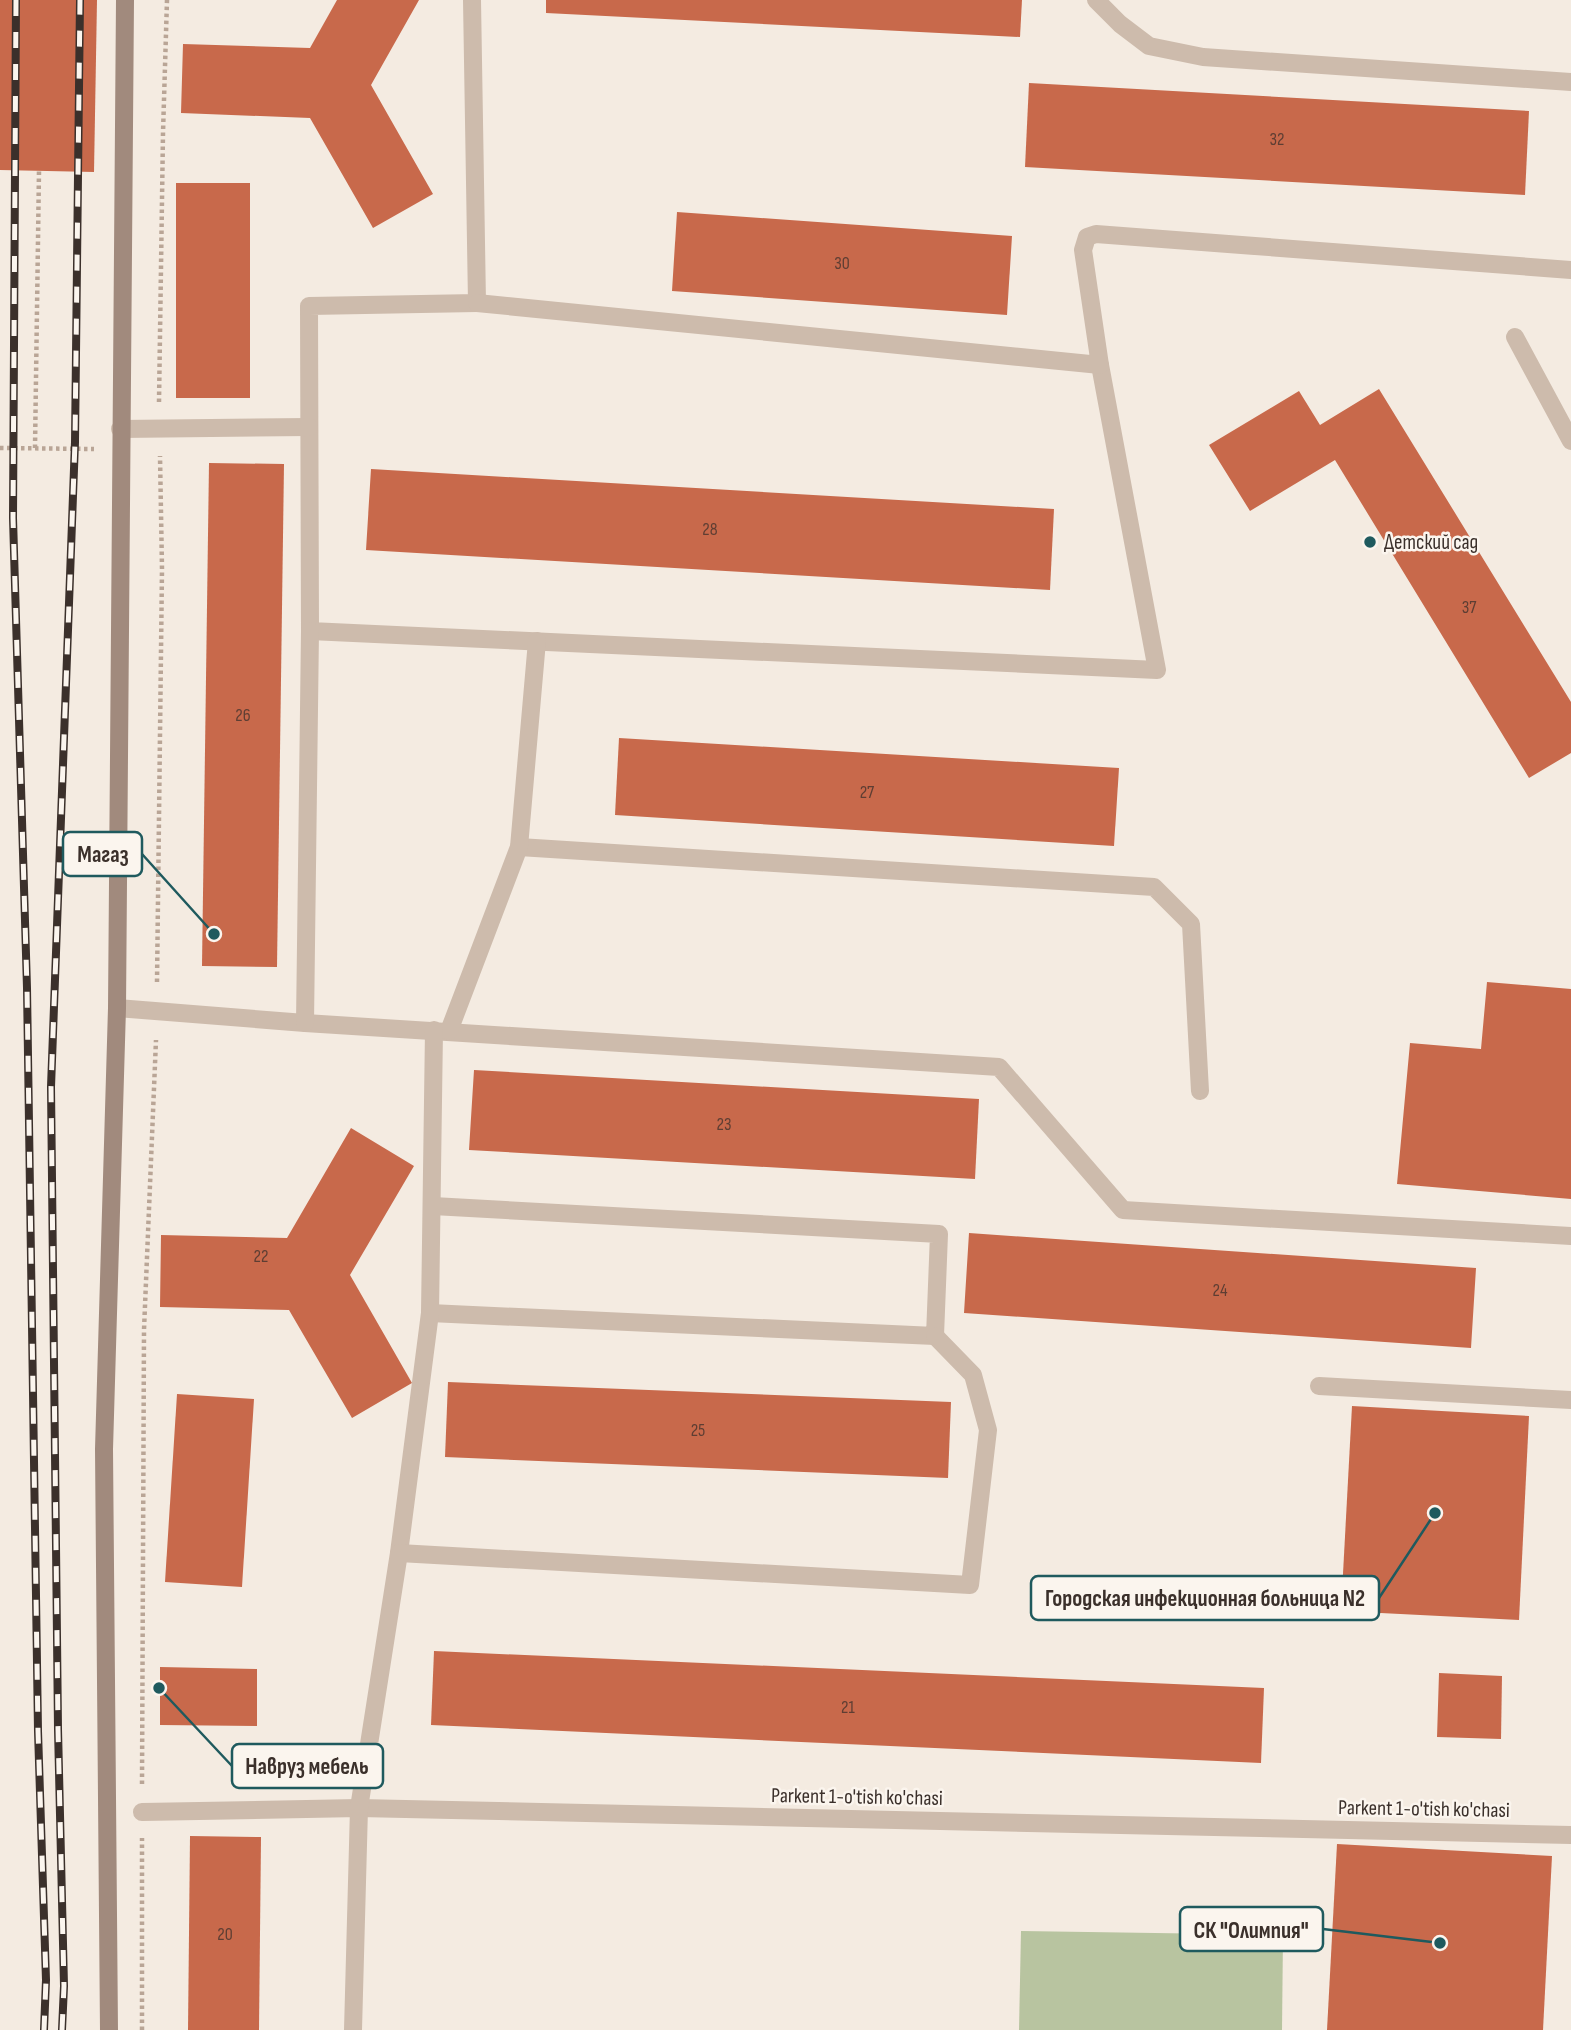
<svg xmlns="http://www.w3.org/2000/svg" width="1571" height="2030" viewBox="0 0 1571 2030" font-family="'Sofia Sans Condensed',sans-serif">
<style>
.green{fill:#b8c4a0}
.building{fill:#c8694b}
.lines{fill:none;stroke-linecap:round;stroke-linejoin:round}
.path{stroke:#b9a596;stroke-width:4.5;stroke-dasharray:3.5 3.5;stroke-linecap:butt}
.lane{stroke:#cdbbac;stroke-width:18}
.secondary{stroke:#a18a7d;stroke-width:18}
.rail-casing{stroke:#3b302b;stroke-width:8}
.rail{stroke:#fbf5ee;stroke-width:5;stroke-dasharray:16;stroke-linecap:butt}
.poi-dot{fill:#1f5a5e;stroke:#fbf5ee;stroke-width:2.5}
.labels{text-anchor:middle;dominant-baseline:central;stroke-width:5;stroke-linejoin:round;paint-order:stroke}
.number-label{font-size:18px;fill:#5e3e33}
.poi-label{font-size:21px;fill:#3b302b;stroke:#fbf5ee;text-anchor:start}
.street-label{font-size:21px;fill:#3b302b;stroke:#fbf5ee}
.leader{fill:none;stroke:#1f5a5e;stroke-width:2.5}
.callout-dot{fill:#1f5a5e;stroke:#fbf5ee;stroke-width:2.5}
.callout{fill:#fbf5ee;stroke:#1f5a5e;stroke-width:2.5}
.callout-label{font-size:23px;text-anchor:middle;font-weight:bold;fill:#3b302b}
</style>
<rect width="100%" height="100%" fill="#f4ebe1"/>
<!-- green -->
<path class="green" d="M1021 1931 1283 1935 1282 2030H1019Z"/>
<!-- building -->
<g class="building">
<path d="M0 0H97L94 172 0 170Z"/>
<path d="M337 0H419L371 85 433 194 373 228 310 118 181 113 183 44 310 48Z"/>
<path d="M546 0H1022L1020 37 546 13Z"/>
<path d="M1029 83 1529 111 1525 195 1025 167Z"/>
<rect x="176" y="183" width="74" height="215"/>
<path d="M677 212 1012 236 1007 315 672 291Z"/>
<path d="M1379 389 1571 702V753L1529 778 1335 460 1250 511 1209 445 1299 391 1320 425Z"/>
<path d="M209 463 284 464 277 967 202 966Z"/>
<path d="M371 469 1054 509 1050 590 366 550Z"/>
<path d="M619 738 1119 768 1114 846 615 815Z"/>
<path d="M1487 982 1571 989V1199L1397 1184 1410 1043 1481 1049Z"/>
<path d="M474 1070 979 1099 975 1179 469 1150Z"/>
<path d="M351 1128 414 1166 350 1275 412 1383 352 1418 289 1310 160 1307 161 1235 287 1238Z"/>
<path d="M969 1233 1476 1268 1471 1348 964 1313Z"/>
<path d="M448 1382 951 1402 948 1478 445 1457Z"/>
<path d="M177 1394 254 1399 242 1587 165 1582Z"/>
<path d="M1352 1406 1529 1416 1519 1620 1341 1611Z"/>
<path d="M434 1651 1264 1688 1261 1763 431 1725Z"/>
<path d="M160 1667 257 1669V1726L160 1725Z"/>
<path d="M1439 1673 1502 1676 1501 1739 1437 1737Z"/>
<path d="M190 1836 261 1837 259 2030H188Z"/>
<path d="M1337 1844 1552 1856 1543 2030H1327Z"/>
</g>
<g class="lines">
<!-- path -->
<g class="path">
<path d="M159 402 163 133 167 0"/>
<path d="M0 448 94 449"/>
<path d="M35 448 39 171"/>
<path d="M157 982 162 569 160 456"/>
<path d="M142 1784 144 1330 156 1040"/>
<path d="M142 2030V1838"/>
</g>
<!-- lane -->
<g class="lane">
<path d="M472 0 477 303 309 306 310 631 1157 670 1100 365"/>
<path d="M1096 0 1120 24 1149 46 1203 57 1571 82"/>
<path d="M477 303 1100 365 1083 250 1087 237 1096 234 1571 270"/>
<path d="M1515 337 1571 441"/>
<path d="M120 429 309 427"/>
<path d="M519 847 1154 887 1191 924 1200 1091"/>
<path d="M117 1008 305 1023 999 1067 1123 1210 1571 1236"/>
<path d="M305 1023 310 631"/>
<path d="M449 1031 519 847 537 641"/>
<path d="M430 1313 935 1336 939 1234 433 1206"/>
<path d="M1319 1386 1571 1400"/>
<path d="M399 1553 430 1313 434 1030"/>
<path d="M142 1812 359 1808 1571 1835"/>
<path d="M353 2030 359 1808 399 1553 970 1585 988 1430 973 1375 935 1336"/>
</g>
<!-- secondary -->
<path class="secondary" d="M109 2030 104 1449 117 1008 125 0"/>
<!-- rail casing -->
<g class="rail-casing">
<g id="rail">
<path d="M16 0 13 518 27 988 38 1731 46 1980 44 2030"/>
<path d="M62 2030 64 1986 58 1729 51 1087 75 442 80 0"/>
</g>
</g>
<!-- rail -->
<use href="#rail" class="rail"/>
</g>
<!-- markers -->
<circle class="poi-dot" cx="1370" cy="542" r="7"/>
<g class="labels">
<!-- number labels -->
<g class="number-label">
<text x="1277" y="139">32</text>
<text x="842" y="263">30</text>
<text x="710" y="529">28</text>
<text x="1469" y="607">37</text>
<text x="243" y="715">26</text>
<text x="867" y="792">27</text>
<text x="724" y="1124">23</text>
<text x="261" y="1256">22</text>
<text x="1220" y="1290">24</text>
<text x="698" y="1430">25</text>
<text x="848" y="1707">21</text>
<text x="225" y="1934">20</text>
</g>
<!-- poi labels -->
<g class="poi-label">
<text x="1384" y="542">Детский сад</text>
</g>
<!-- street labels -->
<g class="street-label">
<text transform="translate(857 1797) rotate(1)">Parkent 1-o'tish ko'chasi</text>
<text transform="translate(1424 1809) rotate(1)">Parkent 1-o'tish ko'chasi</text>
</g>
</g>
<!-- callouts -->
<path class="leader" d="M214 934L142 854M1435 1513L1379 1598M159 1688L232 1766M1440 1943L1323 1929"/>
<g class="callout-dot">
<circle cx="214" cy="934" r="7"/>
<circle cx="1435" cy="1513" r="7"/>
<circle cx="159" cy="1688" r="7"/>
<circle cx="1440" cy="1943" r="7"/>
</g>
<g class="callout">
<rect x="63" y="832" width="79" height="44" rx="7"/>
<rect x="1031" y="1576" width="348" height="44" rx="7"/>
<rect x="232" y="1744" width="151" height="44" rx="7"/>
<rect x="1180" y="1907" width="143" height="44" rx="7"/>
</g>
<g class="callout-label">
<text x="103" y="862">Магаз</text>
<text x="1205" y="1606">Городская инфекционная больница N2</text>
<text x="307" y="1774">Навруз мебель</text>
<text x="1251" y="1938">СК "Олимпия"</text>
</g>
</svg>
